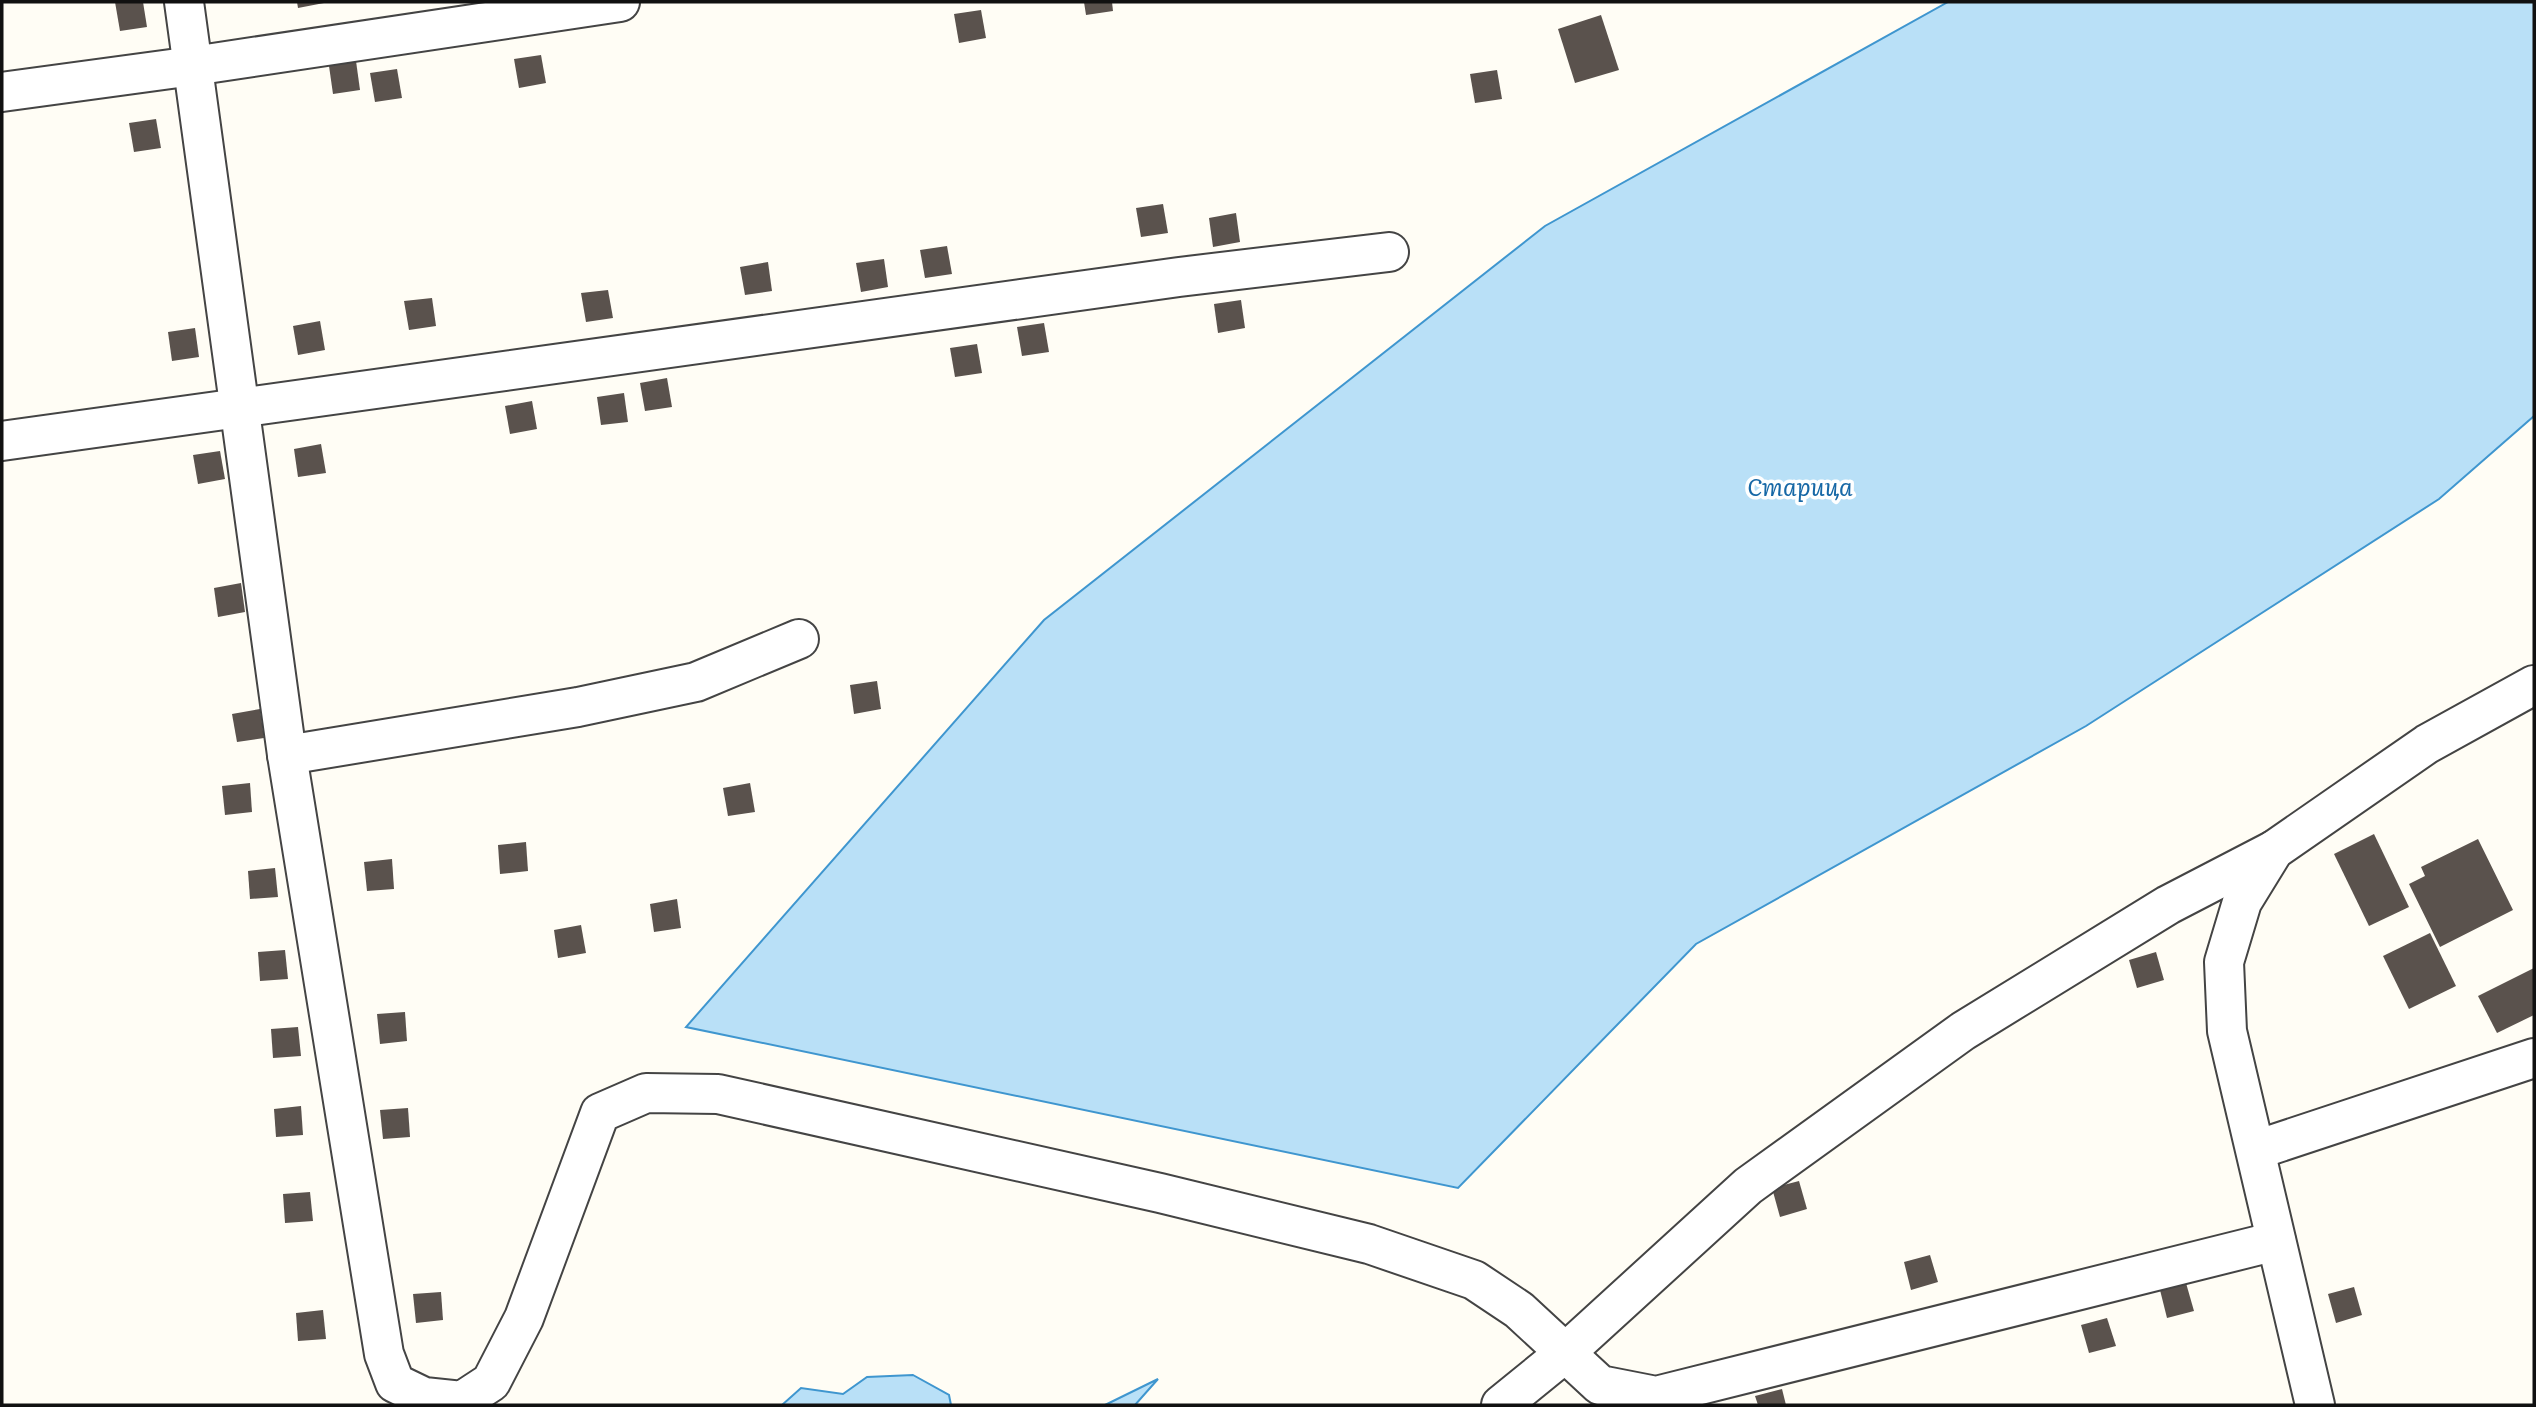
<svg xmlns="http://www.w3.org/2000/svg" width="2536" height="1407" viewBox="0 0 2536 1407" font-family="Literata,serif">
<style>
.water{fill:#b9e0f7;stroke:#3f96cf;stroke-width:2}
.building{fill:#5a524d}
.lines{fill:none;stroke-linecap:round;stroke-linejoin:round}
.minor-casing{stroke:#444;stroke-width:42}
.minor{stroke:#fff;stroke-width:38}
.labels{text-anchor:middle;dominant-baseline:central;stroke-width:7;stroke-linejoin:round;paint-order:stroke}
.water-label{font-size:24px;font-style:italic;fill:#1768a6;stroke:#fff}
</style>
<rect width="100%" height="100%" fill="#fffdf5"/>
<!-- water -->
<g class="water">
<path d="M1948 2H2534V416L2439 499 2086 726 1696 944 1458 1188 686 1027 1044 620 1545 226Z"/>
<path d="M913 1375 949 1395 951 1405H782L801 1388 843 1394 867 1377Z"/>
<path d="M1158 1379 1135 1405H1105Z"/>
</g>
<!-- building -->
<g class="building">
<path d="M115 2H143L147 27 120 31Z"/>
<path d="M297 2H324V3L298 8Z"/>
<path d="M1084 2H1112L1113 11 1086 15Z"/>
<path d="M981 10 986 38 959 43 954 14Z"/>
<path d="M1601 15 1619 70 1575 83 1558 29Z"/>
<path d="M541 55 546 83 519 88 514 59Z"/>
<path d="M356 61 360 90 333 94 329 66Z"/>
<path d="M397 69 402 98 375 102 370 73Z"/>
<path d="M1497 70 1502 99 1475 103 1470 74Z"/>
<path d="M156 119 161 148 134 152 129 123Z"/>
<path d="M1163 204 1168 233 1141 237 1136 208Z"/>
<path d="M1236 213 1240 242 1213 247 1209 218Z"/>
<path d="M947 246 952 274 925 278 920 250Z"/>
<path d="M884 259 888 287 861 292 856 263Z"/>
<path d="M768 262 772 291 745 295 740 267Z"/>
<path d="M608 290 613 318 586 322 581 293Z"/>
<path d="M432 298 436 326 409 330 404 301Z"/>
<path d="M1241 300 1245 328 1218 333 1214 304Z"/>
<path d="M320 321 325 350 298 355 293 326Z"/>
<path d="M1044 323 1049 352 1022 356 1017 327Z"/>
<path d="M195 328 199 357 172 361 168 332Z"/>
<path d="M977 344 982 373 955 377 950 348Z"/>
<path d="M667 378 672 407 645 411 640 383Z"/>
<path d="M624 393 628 422 601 425 597 397Z"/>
<path d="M532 401 537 429 510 434 505 406Z"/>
<path d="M321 444 326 473 298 477 294 449Z"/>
<path d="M220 451 225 479 198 484 193 455Z"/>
<path d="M241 583 245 612 218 617 214 588Z"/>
<path d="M877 681 881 709 854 714 850 685Z"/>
<path d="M260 709 264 738 237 742 232 714Z"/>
<path d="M250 783 252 812 225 815 222 786Z"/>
<path d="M750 783 755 812 728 816 723 788Z"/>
<path d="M2374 834 2409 907 2369 926 2334 854Z"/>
<path d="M2478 839 2513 910 2440 947 2409 884 2425 876 2421 867Z"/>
<path d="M526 842 528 871 500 874 498 845Z"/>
<path d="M392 859 394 889 367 891 364 862Z"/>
<path d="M275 868 278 897 250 899 248 871Z"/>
<path d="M677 899 681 928 654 932 650 904Z"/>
<path d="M581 925 586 953 558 958 554 930Z"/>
<path d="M2430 933 2456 986 2409 1009 2383 956Z"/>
<path d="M285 950 288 979 260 981 258 952Z"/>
<path d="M2156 952 2164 980 2137 988 2129 960Z"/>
<path d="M2534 968V1015L2497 1033 2478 996Z"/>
<path d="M405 1012 407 1041 380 1044 377 1014Z"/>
<path d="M298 1027 301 1056 273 1058 271 1029Z"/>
<path d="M301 1106 303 1135 276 1137 274 1109Z"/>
<path d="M408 1108 410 1137 383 1139 380 1110Z"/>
<path d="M1799 1181 1807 1209 1780 1217 1772 1188Z"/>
<path d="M310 1192 313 1221 285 1223 283 1194Z"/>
<path d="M1930 1255 1938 1282 1911 1290 1904 1262Z"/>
<path d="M2186 1283 2194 1311 2167 1318 2160 1290Z"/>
<path d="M2354 1287 2362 1315 2336 1323 2328 1294Z"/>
<path d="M441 1292 443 1320 416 1323 413 1294Z"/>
<path d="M323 1310 326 1339 298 1341 296 1313Z"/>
<path d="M2107 1318 2116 1346 2089 1353 2081 1325Z"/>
<path d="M1782 1389 1786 1405H1758L1755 1396Z"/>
</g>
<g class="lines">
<!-- minor casing -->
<g class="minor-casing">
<g id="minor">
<path d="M184 2 287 755 384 1354 395 1383 424 1397 462 1401 491 1382 524 1318 600 1113 646 1093 718 1094 1160 1193 1369 1244 1474 1280 1519 1310 1600 1385 1656 1396 2276 1241"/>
<path d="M2 92 193 66 620 2"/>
<path d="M2 441 1179 277 1389 252"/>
<path d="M287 755 578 707 696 682 799 639"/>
<path d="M2256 1150 2534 1058"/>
<path d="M1501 1405 1565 1353 1748 1186 1963 1031 2168 905 2274 850"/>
<path d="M2315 1405 2227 1031 2224 962 2242 902 2274 850 2427 744 2534 685"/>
</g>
</g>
<!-- minor -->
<use href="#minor" class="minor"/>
</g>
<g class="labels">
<!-- water labels -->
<g class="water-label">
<text x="1800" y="485">Старица</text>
</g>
</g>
<!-- border -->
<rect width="2536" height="1407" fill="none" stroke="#111111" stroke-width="7"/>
</svg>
